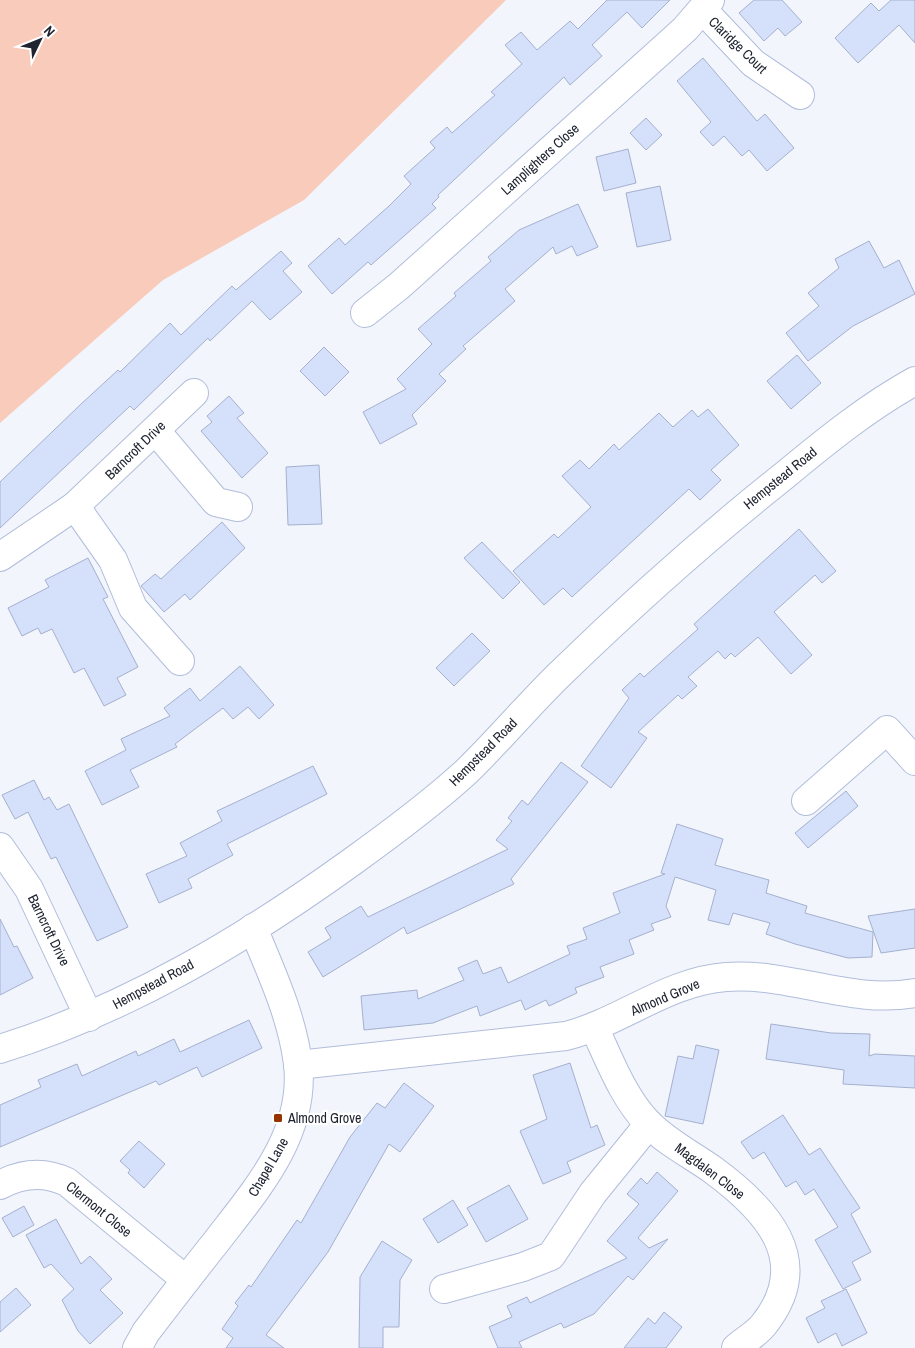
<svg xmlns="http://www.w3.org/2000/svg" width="915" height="1348" viewBox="0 0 915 1348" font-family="'Archivo Narrow',sans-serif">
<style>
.green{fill:#f8cbbb}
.building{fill:#d5e0fb;stroke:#a4b0ce}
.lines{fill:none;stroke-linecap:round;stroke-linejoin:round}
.minor-casing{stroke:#b1bddb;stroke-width:30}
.minor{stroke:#fff;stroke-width:28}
.poi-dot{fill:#973300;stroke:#fff;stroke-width:2}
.labels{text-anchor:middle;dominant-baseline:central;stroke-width:4.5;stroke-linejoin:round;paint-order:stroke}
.street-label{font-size:14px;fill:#202430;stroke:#fff}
.poi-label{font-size:14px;fill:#202430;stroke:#fff;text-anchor:start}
</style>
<rect width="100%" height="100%" fill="#f2f5fb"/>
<!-- green -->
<path class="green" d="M0 0H506L304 200 163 280 0 423Z"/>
<!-- building -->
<g class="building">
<path d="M607 0H670L642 28 627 12 592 45 602 56 570 85 564 77 438 195 439 197 432 204 436 208 371 265 368 262 332 294 308 266 339 238 345 245 389 206 411 184 404 176 435 148 430 142 447 127 452 133 495 95 491 92 522 64 505 45 521 32 537 50 570 21 578 29Z"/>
<path d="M754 0H782L802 22 785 36 778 28 764 41 739 13Z"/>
<path d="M891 0H915V43L899 25 858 63 835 38 871 3 879 11Z"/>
<path d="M703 58 757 121 765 114 794 148 767 171 749 150 742 156 724 136 713 146 700 132 711 122 677 81Z"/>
<path d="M646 118 662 135 646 150 630 133Z"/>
<path d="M628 149 636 183 604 191 596 157Z"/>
<path d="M660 186 671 240 637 247 626 193Z"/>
<path d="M578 204 598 247 577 256 572 246 556 254 553 247 505 289 515 301 463 346 466 349 439 374 446 381 412 415 417 424 380 444 363 412 406 389 397 379 432 344 418 329 456 296 454 293 491 261 488 257 519 230Z"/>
<path d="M869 241 884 268 899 260 915 294 853 326 808 361 786 333 819 306 808 293 839 268 835 259Z"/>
<path d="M281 251 292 263 283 271 302 292 270 320 252 301 210 341 208 338 134 410 130 406 0 528V482L80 405 118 370 120 372 170 323 181 335 232 286 236 290Z"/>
<path d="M324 347 349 372 325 396 300 371Z"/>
<path d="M797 355 821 383 791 409 767 381Z"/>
<path d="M229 396 244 413 237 418 268 453 242 478 201 431 212 422 207 416Z"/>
<path d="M708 409 739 445 711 470 721 480 700 500 689 489 572 597 563 588 544 605 513 571 554 534 558 538 591 507 562 476 580 460 589 469 614 444 619 450 659 413 673 427 692 410 698 417Z"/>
<path d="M319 465 322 524 288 525 286 467Z"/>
<path d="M222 522 245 548 190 600 185 594 164 612 141 586 155 574 161 579Z"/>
<path d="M799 529 836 571 822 583 815 575 774 612 812 655 791 674 758 637 735 657 731 653 725 659 718 651 688 677 697 686 682 699 678 695 638 732 647 738 611 788 581 766 629 698 622 690 640 673 644 677 698 629 694 624Z"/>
<path d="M482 542 520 582 503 599 464 558Z"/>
<path d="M88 558 108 597 103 599 138 667 117 678 126 695 104 706 84 668 74 673 52 629 41 634 38 628 22 636 8 608 49 587 45 580Z"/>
<path d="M472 633 490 651 454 686 436 668Z"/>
<path d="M240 666 274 705 259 719 248 707 233 719 223 708 175 744 177 747 130 770 139 787 102 805 85 771 126 750 121 739 170 716 164 708 190 688 200 701Z"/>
<path d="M561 762 588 782 511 879 514 884 407 934 404 927 323 977 308 952 331 938 325 928 361 906 368 917 508 849 496 840 512 821 508 818 522 800 528 805Z"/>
<path d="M313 766 327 794 227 844 233 855 188 879 192 888 159 903 146 874 187 856 180 843 222 821 217 811Z"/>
<path d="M34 780 44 800 49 797 57 810 69 804 128 927 97 941 56 857 51 859 28 812 15 819 2 795Z"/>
<path d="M846 791 858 806 808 848 795 833Z"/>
<path d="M677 824 723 839 715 865 769 880 766 893 807 906 805 913 873 932 872 957 848 958 795 944 766 934 770 923 733 913 729 925 708 920 716 890 675 877 666 906 671 917 651 924 654 930 629 940 634 954 600 967 604 977 575 988 577 993 549 1006 546 1000 525 1010 521 1000 480 1016 477 1006 433 1023 364 1030 361 996 417 990 418 999 464 980 458 968 477 960 483 974 501 967 508 983 570 954 567 946 587 939 583 928 620 913 613 893 665 874 661 873Z"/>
<path d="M915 909V948L881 953 868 916Z"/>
<path d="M0 919 14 947 17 946 33 978 0 995Z"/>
<path d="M249 1020 262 1048 202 1077 197 1067 159 1085 156 1081 0 1147V1105L41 1087 38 1080 77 1064 82 1076 136 1051 138 1056 174 1039 180 1052Z"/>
<path d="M771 1024 831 1033 870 1034 869 1056 875 1054 915 1056V1088L843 1084 844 1070 766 1059Z"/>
<path d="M696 1045 719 1050 703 1124 665 1116 678 1056 693 1059Z"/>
<path d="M570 1063 591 1128 597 1125 605 1145 567 1162 571 1172 543 1184 520 1131 547 1119 533 1075Z"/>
<path d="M404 1083 434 1106 400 1152 389 1144 328 1252 266 1335 284 1348H226L233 1338 222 1329 238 1306 235 1303 249 1285 251 1287 297 1220 301 1223 350 1137 377 1103 385 1108Z"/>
<path d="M783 1115 809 1155 820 1148 860 1208 851 1214 871 1252 852 1262 861 1280 843 1289 815 1240 838 1227 814 1189 805 1195 796 1181 786 1187 764 1152 753 1159 741 1142Z"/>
<path d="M139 1141 165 1164 144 1188 128 1173 130 1170 120 1161Z"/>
<path d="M657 1172 678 1191 638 1238 649 1248 668 1239 633 1280 628 1276 594 1314 564 1328 561 1323 519 1342 522 1348H498L489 1327 512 1317 507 1306 527 1297 530 1303 627 1258 607 1241 639 1204 627 1194 641 1178 647 1184Z"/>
<path d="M509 1185 528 1219 486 1242 467 1208Z"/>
<path d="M453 1200 468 1225 438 1243 423 1219Z"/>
<path d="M24 1206 34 1225 13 1237 2 1218Z"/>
<path d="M56 1219 81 1264 90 1256 112 1279 100 1290 123 1313 90 1344 78 1331 62 1300 74 1289 51 1264 44 1268 26 1235Z"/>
<path d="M382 1241 412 1260 400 1280 399 1327H383V1348H359L360 1277Z"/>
<path d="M16 1288 31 1305 0 1332V1302Z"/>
<path d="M846 1289 867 1333 842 1346 836 1333 818 1343 806 1318 825 1308 821 1301Z"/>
<path d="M664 1312 682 1327 666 1348H624L648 1318 655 1324Z"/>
</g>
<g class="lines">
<!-- minor casing -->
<g class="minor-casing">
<g id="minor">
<path d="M703 10 753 63 800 95"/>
<path d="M365 313 399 286 662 50 685 29 710 0"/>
<path d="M156 431 216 502 238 507"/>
<path d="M75 506 113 560 133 608 180 661"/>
<path d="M0 557 75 506 194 393"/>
<path d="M806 801 887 730 915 761"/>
<path d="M0 847 29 889 89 1017"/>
<path d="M594 1027C609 1059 623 1097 648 1123 666 1142 692 1155 713 1170 766 1209 814 1260 765 1323 758 1333 745 1340 736 1348"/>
<path d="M0 1049C128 1009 245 939 353 861 392 833 431 804 466 772 499 740 528 705 561 673 633 603 707 537 785 475 826 441 868 407 915 381"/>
<path d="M298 1065 566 1036C621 1022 668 981 726 977 790 972 851 1005 915 993"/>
<path d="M0 1185C22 1173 44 1171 67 1182L186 1280"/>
<path d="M444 1289 523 1267 551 1256 593 1193 649 1124"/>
<path d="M137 1348 146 1332C169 1302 192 1272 216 1242 255 1191 306 1135 298 1064 292 1016 271 972 253 928"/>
</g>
</g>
<!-- minor -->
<use href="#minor" class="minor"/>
</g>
<!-- markers -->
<rect class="poi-dot" x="273" y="1113" width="10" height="10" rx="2.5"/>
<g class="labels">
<!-- street labels -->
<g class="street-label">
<text transform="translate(738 45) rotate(44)">Claridge Court</text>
<text transform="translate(540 159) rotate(-42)">Lamplighters Close</text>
<text transform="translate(135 450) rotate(-44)">Barncroft Drive</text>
<text transform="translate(780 478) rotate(-39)">Hempstead Road</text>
<text transform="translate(483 752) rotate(-45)">Hempstead Road</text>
<text transform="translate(49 930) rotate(64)">Barncroft Drive</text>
<text transform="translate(153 984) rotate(-28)">Hempstead Road</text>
<text transform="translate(665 997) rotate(-23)">Almond Grove</text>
<text transform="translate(268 1167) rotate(-60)">Chapel Lane</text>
<text transform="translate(710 1171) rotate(37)">Magdalen Close</text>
<text transform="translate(99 1209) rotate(39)">Clermont Close</text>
</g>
<!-- poi labels -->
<g class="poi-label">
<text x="288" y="1118">Almond Grove</text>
</g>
</g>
<!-- north arrow -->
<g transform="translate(40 40) rotate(47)" stroke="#ffffff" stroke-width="4" paint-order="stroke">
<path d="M0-4L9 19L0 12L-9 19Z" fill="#202430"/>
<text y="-8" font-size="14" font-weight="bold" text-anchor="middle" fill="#202430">N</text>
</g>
</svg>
